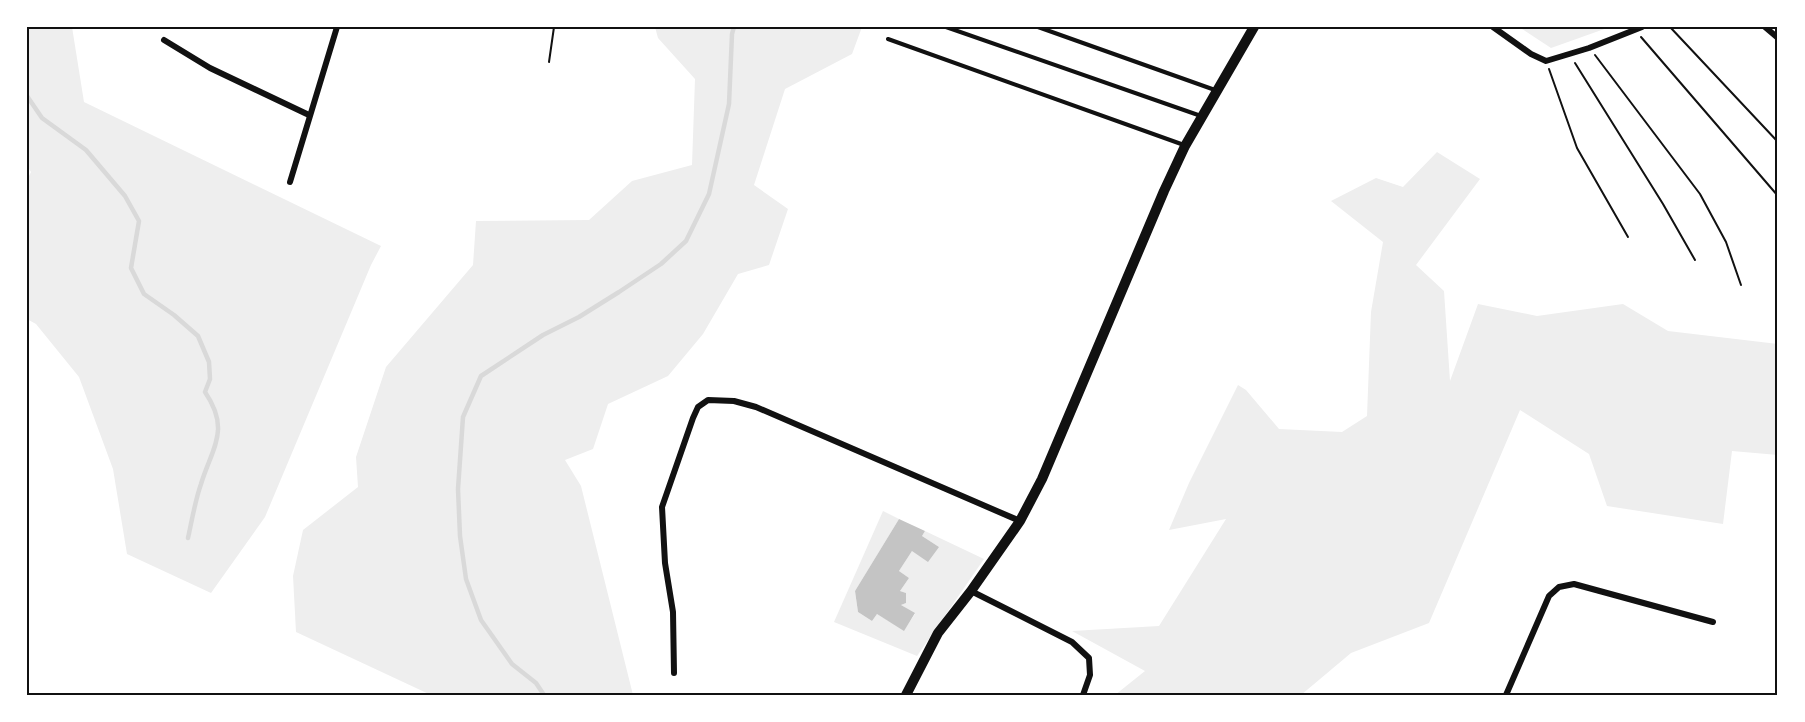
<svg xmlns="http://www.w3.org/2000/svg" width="1805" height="722" viewBox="0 0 1805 722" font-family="'Golos Text',sans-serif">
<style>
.green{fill:#eee}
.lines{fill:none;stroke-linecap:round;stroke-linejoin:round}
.stream{stroke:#d9d9d9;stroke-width:4.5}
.building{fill:#c4c4c4}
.path{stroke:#111;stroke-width:2}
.service{stroke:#111;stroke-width:4}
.minor{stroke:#111;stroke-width:6}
.secondary{stroke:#111;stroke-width:10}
.neatline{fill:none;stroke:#111;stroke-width:2}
</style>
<rect width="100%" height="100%" fill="#fff"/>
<!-- green -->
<g class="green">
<path d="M27 27H72L84 102 381 246 371 265 265 517 211 593 127 554 113 469 79 377 36 324 27 319V180L31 172 27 166Z"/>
<path d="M655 27H862L852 54 785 89 754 185 788 209 769 265 738 274 703 334 668 376 608 404 593 449 565 460 581 486 633 695H431L296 632 293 576 303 530 358 487 356 457 386 367 473 265 476 221 589 220 632 181 692 165 695 79 658 38Z"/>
<path d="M1519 27H1610L1551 48Z"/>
<path d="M1437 152 1480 179 1416 265 1444 291 1450 381 1478 304 1537 316 1623 304 1668 331 1778 344V455L1732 451 1723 524 1607 506 1589 454 1520 410 1429 623 1351 653 1301 695H1115L1145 671 1072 631 1159 626 1226 519 1169 530 1189 483 1238 385 1246 390 1279 429 1342 432 1367 416 1371 312 1383 242 1331 201 1376 178 1403 187Z"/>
<path d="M883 511 899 519 855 591 858 612 872 621 877 614 904 630 915 614 901 605 906 603V593L900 591 909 578 899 571 912 551 939 547 922 536 925 531 984 559 917 656 834 622Z"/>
</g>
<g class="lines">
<!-- stream -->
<g class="stream">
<path d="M27 96 42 118 86 150 125 196 139 221 131 268 144 294 174 315 198 336 209 362 210 379 205 392C231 430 212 448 201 484 195 501 192 520 188 538"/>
<path d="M544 695 536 683 512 664 481 620 466 579 460 536 458 489 463 417 481 376 543 335 579 317 619 292 661 264 686 241 709 194 729 104 732 34 734 27"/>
</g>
</g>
<!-- building -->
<path class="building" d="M899 519 925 531 922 536 939 547 928 562 912 551 899 571 909 578 900 591 906 593V603L901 605 915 613 904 631 877 614 872 621 858 612 855 591Z"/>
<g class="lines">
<!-- path -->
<g class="path">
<path d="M1670 27 1778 142"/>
<path d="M1641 37 1778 196"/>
<path d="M1595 55 1700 194 1726 242 1741 285"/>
<path d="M549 62 554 27"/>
<path d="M1575 63 1663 204 1695 260"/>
<path d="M1549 69 1577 148 1628 237"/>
</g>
<!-- service -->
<g class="service">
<path d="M946 27 1201 116"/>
<path d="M1038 27 1215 90"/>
<path d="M888 39 1184 145"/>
</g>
<!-- minor -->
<g class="minor">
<path d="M1493 27 1531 54 1546 61 1589 48 1642 27"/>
<path d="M1765 27 1778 38"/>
<path d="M164 40 210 68 309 115"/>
<path d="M290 182 337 27"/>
<path d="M971 591 1072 642 1089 658 1090 675 1083 695"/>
<path d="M674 673 673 612 665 563 662 507 693 418 698 407 708 400 734 401 756 407 1020 521"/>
<path d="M1506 695 1549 596 1559 587 1574 584 1713 622"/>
</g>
<!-- secondary -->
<path class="secondary" d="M906 695 938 633 971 591 1020 521 1042 479 1164 191 1185 146 1254 27"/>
</g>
<!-- border -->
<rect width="1805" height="722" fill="none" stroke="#ffffff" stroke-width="57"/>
<rect x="28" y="28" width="1748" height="666" class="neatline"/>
</svg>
